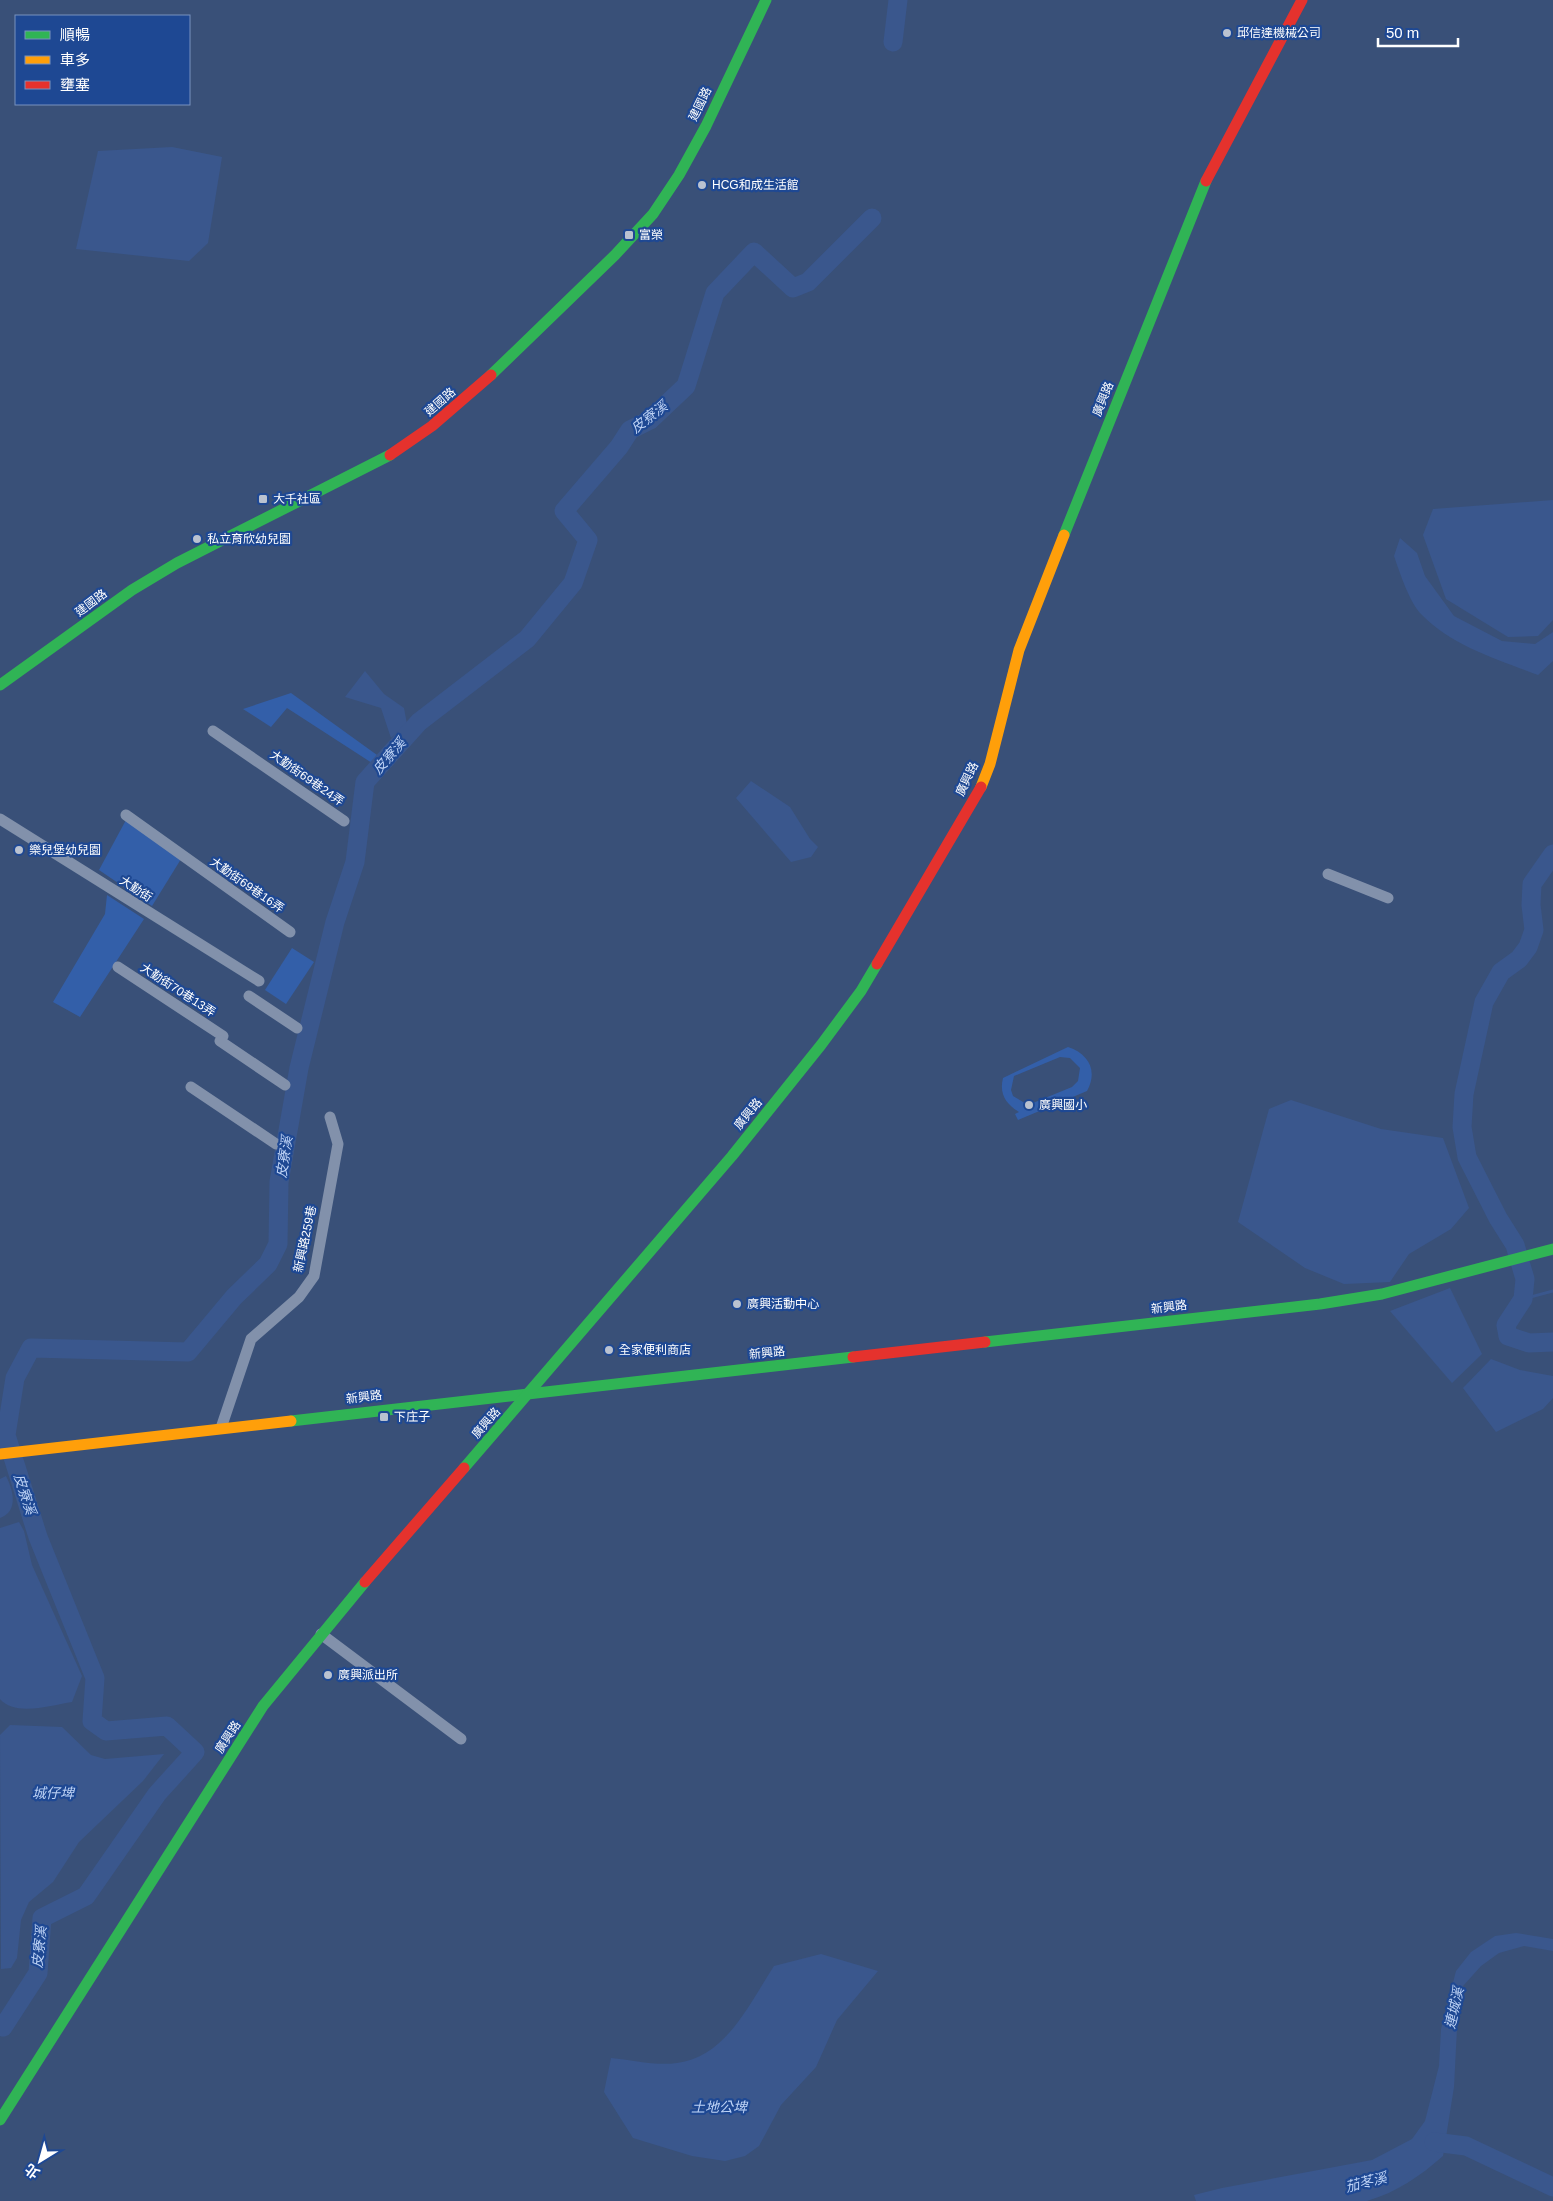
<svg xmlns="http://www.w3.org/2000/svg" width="1553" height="2201" viewBox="0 0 1553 2201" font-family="Helvetica,'Noto Sans TC',sans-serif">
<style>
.green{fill:#335fa9;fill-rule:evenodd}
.water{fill:#3a578d}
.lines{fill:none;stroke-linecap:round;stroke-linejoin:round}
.stream{stroke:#3a578d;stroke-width:3}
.river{stroke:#3a578d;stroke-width:19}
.street{stroke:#8291ab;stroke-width:11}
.fast{stroke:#30b455;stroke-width:11}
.slow{stroke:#ff9f0a;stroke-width:11}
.jam{stroke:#e5322d;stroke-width:11}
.poi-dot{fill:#bac2d0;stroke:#1e4893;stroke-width:2}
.labels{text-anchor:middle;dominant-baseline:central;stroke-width:4.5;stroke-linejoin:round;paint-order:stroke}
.poi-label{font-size:12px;fill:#fff;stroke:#1e4893;text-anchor:start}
.street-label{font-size:12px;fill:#fff;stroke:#1e4893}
.water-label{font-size:14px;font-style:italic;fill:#bdd2f5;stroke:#1e4893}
</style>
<rect width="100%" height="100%" fill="#395078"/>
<!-- green -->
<g class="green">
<path d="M291 693 377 755 372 763 287 708 271 727 243 709Z"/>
<path d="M126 820 181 859 152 906 99 870Z"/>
<path d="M107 895 144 919 80 1017 53 1002 105 914Z"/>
<path d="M292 948 314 962 286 1004 265 990Z"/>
<path d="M1068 1047C1089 1054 1098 1071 1087 1091L1018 1120 1015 1114 1019 1112C1006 1104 999 1094 1003 1078ZM1060 1057 1070 1058 1080 1068 1078 1081 1072 1087 1028 1105 1013 1096 1011 1090 1014 1076Z"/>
</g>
<!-- water -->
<g class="water">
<path d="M172 147 222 157 208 243 189 261 76 249 98 151Z"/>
<path d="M1553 500V620L1538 636 1508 637 1446 599 1423 535 1433 509Z"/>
<path d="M1400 538 1417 553 1425 576 1454 616 1502 641 1535 644 1553 632V661L1538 675C1499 660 1452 646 1422 615 1409 602 1400 573 1394 556Z"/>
<path d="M365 671 384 694 404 708 407 724 391 738 381 708 345 697Z"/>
<path d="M751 781 790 807 810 839 818 847 811 857 791 862 736 798Z"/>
<path d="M1291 1100 1381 1129 1443 1138 1469 1208 1451 1229 1409 1254 1390 1282 1344 1284 1305 1268 1238 1222 1269 1109Z"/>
<path d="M1450 1288 1482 1354 1452 1383 1390 1311Z"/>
<path d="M1491 1359 1520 1370 1553 1376V1398L1543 1409 1496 1432 1463 1388Z"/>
<path d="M6 1476C13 1490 19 1511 0 1518V1479Z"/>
<path d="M19 1522 24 1531 32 1565 82 1676 72 1702C52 1705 15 1717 0 1699V1528Z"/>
<path d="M10 1725 62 1727 91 1755 105 1759 164 1754 143 1781 79 1842 53 1882 29 1902 21 1920 17 1958 11 1968 1 1969 0 1735Z"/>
<path d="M1516 1933 1553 1939V1951L1524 1946 1499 1953 1481 1966 1463 1986 1458 2009 1454 2087 1443 2156C1419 2177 1397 2192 1367 2201H1196L1194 2195 1222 2188 1372 2160 1412 2139 1425 2121 1439 2066 1441 2029 1456 1971 1471 1952 1495 1936Z"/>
<path d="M821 1954 878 1971 837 2020 816 2067 781 2105 759 2146 745 2156 725 2161 692 2156 633 2138 604 2092 611 2058C632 2060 656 2066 677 2063 726 2057 749 2004 774 1966Z"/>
</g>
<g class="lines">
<!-- stream -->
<path class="stream" d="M1523 1299 1553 1291"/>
<!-- river -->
<g class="river">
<path d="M893 42 898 0"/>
<path d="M1553 854 1532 884 1531 905 1534 930 1528 947 1519 959 1501 972 1484 1002 1464 1094 1462 1127 1467 1157 1498 1218 1515 1245 1525 1279 1523 1299 1506 1325 1508 1336 1529 1343 1553 1342"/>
<path d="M0 2026 3 2027 38 1973 42 1918 86 1896 157 1794 195 1752 167 1726 106 1731 92 1721 95 1678 38 1537 6 1435 15 1378 31 1348 188 1352 234 1297 268 1264 278 1244 279 1182 299 1068 335 922 355 862 365 782 419 722 527 639 573 583 588 540 564 511 619 447 630 430 650 420 686 386 715 293 754 252 793 288 808 282 872 218"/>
<path d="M1434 2142 1466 2146 1553 2187"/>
</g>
<!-- street -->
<g class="street">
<path d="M213 731 344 821"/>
<path d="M126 815 290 932"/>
<path d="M0 819 259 981"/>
<path d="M1328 874 1388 898"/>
<path d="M118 967 223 1036"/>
<path d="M249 996 297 1028"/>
<path d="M220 1041 285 1085"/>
<path d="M191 1087 276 1144"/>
<path d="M221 1428 251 1339 299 1297 314 1276 338 1144 330 1117"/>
<path d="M321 1634 461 1739"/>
</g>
<!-- fast -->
<g class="fast">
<path d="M491 375 615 255 653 214 679 175 706 126 766 0"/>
<path d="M1064 535 1206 181"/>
<path d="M0 685 132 590 177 563 390 455"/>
<path d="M985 1342 1320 1304 1382 1294 1553 1249"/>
<path d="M291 1421 853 1357"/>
<path d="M464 1468 732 1156 821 1045 861 991 877 964"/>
<path d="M0 2120 263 1706 365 1582"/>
</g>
<!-- slow -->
<g class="slow">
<path d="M981 787 990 764 1019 650 1064 535"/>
<path d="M0 1454 291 1421"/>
</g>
<!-- jam -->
<g class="jam">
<path d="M1206 181 1302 0"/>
<path d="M390 455 432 426 491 375"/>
<path d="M877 964 981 787"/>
<path d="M853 1357 985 1342"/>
<path d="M365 1582 464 1468"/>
</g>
</g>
<!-- markers -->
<g class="poi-dot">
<circle cx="1227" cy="33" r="5"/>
<circle cx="702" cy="185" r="5"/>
<rect x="624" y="230" width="10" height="10" rx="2.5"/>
<rect x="258" y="494" width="10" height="10" rx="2.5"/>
<circle cx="197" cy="539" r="5"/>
<circle cx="19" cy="850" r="5"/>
<circle cx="1029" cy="1105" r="5"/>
<circle cx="737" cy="1304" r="5"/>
<circle cx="609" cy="1350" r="5"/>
<rect x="379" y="1412" width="10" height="10" rx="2.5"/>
<circle cx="328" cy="1675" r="5"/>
</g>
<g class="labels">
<!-- poi labels -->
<g class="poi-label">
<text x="1237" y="33">邱信達機械公司</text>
<text x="712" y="185">HCG和成生活館</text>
<text x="639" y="235">富榮</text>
<text x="273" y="499">大千社區</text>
<text x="207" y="539">私立育欣幼兒園</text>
<text x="29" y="850">樂兒堡幼兒園</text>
<text x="1039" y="1105">廣興國小</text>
<text x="747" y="1304">廣興活動中心</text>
<text x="619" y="1350">全家便利商店</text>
<text x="394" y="1417">下庄子</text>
<text x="338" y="1675">廣興派出所</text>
</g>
<!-- street labels -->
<g class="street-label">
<text transform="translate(700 104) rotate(-64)">建國路</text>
<text transform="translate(1103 399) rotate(-68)">廣興路</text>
<text transform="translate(440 402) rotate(-41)">建國路</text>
<text transform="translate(91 603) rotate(-37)">建國路</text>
<text transform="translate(307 778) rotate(35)">大勤街69巷24弄</text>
<text transform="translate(967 779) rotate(-65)">廣興路</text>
<text transform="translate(247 885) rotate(35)">大勤街69巷16弄</text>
<text transform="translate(136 889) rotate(33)">大勤街</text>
<text transform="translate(178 990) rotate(33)">大勤街70巷13弄</text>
<text transform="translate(748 1114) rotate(-51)">廣興路</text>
<text transform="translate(305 1239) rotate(-78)">新興路259巷</text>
<text transform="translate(1169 1307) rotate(-7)">新興路</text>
<text transform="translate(767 1353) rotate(-6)">新興路</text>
<text transform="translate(364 1397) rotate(-7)">新興路</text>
<text transform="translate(486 1423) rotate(-49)">廣興路</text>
<text transform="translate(228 1737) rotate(-57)">廣興路</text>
</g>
<!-- water labels -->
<g class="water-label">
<text transform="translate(649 417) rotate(-38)">皮寮溪</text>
<text transform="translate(389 756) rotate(-49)">皮寮溪</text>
<text transform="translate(284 1157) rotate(-81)">皮寮溪</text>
<text transform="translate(25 1494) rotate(72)">皮寮溪</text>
<text x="53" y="1793">城仔埤</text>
<text transform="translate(39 1947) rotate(-84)">皮寮溪</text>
<text transform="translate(1454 2008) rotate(-77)">連城溪</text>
<text x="719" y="2107">土地公埤</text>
<text transform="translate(1366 2182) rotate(-14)">茄苳溪</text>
</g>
</g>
<!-- legend -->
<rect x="15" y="15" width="175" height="90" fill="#1e4893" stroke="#7891be"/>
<rect x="25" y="31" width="25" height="8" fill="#30b455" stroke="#7891be"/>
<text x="60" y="40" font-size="15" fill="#ffffff">順暢</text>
<rect x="25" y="56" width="25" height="8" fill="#ff9f0a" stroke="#7891be"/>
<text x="60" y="65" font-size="15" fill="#ffffff">車多</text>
<rect x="25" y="81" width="25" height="8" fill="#e5322d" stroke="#7891be"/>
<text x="60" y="90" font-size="15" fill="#ffffff">壅塞</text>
<!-- north arrow -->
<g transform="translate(40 2161) rotate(217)" stroke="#1e4893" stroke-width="4" paint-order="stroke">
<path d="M0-4L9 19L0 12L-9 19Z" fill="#ffffff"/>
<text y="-8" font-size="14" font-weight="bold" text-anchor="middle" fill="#ffffff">北</text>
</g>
<!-- scale -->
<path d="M1378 38v8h80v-8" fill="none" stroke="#ffffff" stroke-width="2.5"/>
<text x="1386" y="38" font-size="15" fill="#ffffff" stroke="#1e4893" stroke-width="4" paint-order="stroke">50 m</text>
</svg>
